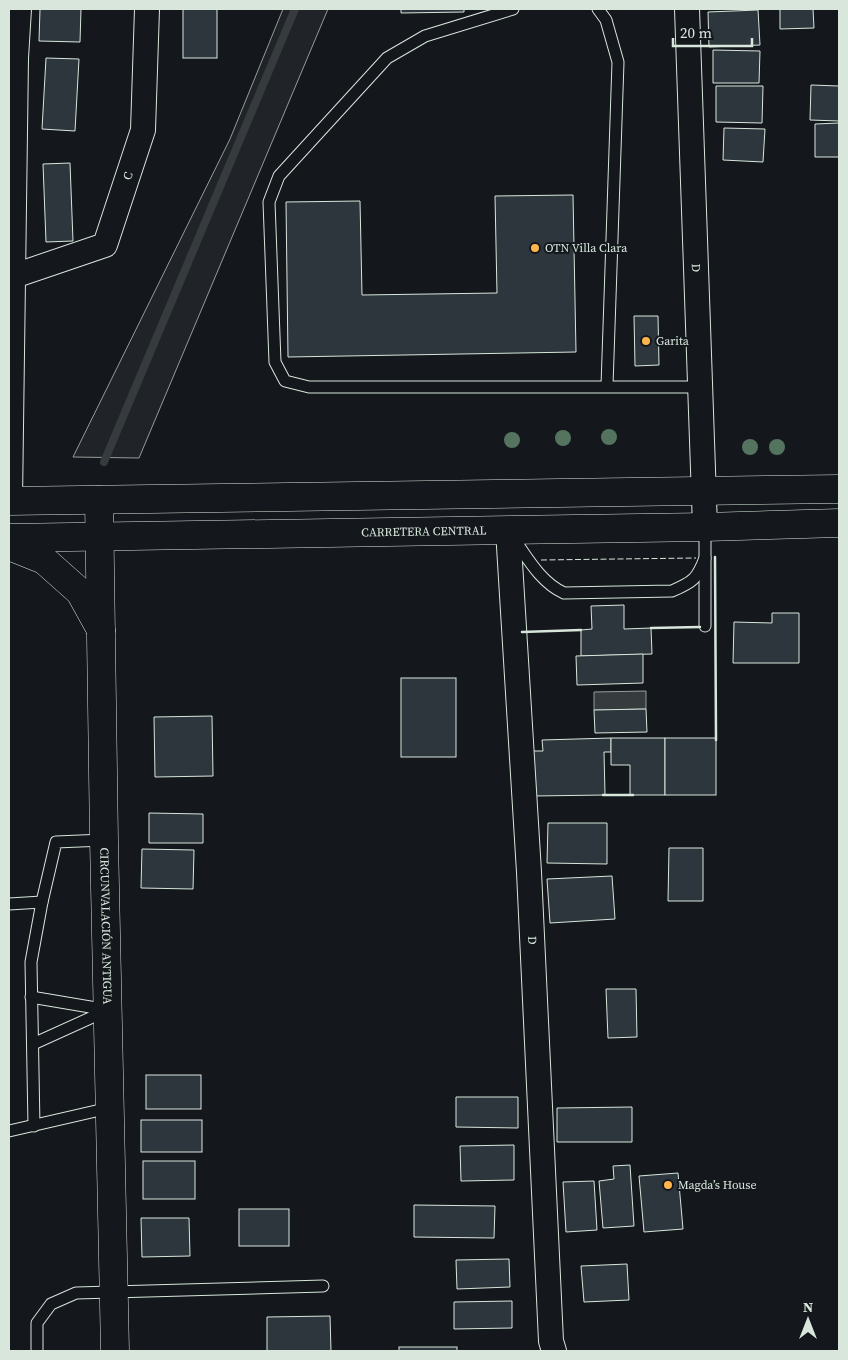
<svg xmlns="http://www.w3.org/2000/svg" width="848" height="1360" viewBox="0 0 848 1360" font-family="'Source Serif 4',serif">
<style>
.green{fill:#202428;stroke:#939e99}
.water{fill:#363b3e;stroke:#939e99}
.lines{fill:none;stroke-linecap:round;stroke-linejoin:round}
.stream{stroke:#363b3e;stroke-width:8}
.building{fill:#2c363c;stroke:#d8e6dc}
.lane-casing{stroke:#d8e6dc;stroke-width:13}
.street-casing{stroke:#d8e6dc;stroke-width:26}
.secondary-casing{stroke:#d8e6dc;stroke-width:29}
.primary-casing{stroke:#d8e6dc;stroke-width:29}
.lane{stroke:#14181c;stroke-width:11}
.street{stroke:#14181c;stroke-width:24}
.secondary{stroke:#14181c;stroke-width:28}
.primary{stroke:#14181c;stroke-width:28}
.fence{stroke:#d8e6dc;stroke-width:1;stroke-dasharray:6 2.5;stroke-linecap:butt}
.wall{stroke:#d8e6dc;stroke-width:2.5}
.tree{fill:#55745f}
.poi-dot{fill:#ffb74d;stroke:#14181c;stroke-width:2}
.labels{text-anchor:middle;dominant-baseline:central;stroke-width:4;stroke-linejoin:round;paint-order:stroke}
.street-label{font-size:12px;fill:#d8e6dc;stroke:#14181c}
.poi-label{font-size:12px;fill:#d8e6dc;stroke:#14181c;text-anchor:start}
</style>
<rect width="100%" height="100%" fill="#14181c"/>
<!-- green -->
<path class="green" d="M283 9H328L139 458 73 457 230 139Z"/>
<!-- water -->
<path class="water" d="M646 691V709L594 710V692Z"/>
<g class="lines">
<!-- stream -->
<path class="stream" d="M104 462 295 9"/>
</g>
<!-- building -->
<g class="building">
<path d="M40 9H81L80 42 39 41Z"/>
<rect x="183" y="9" width="34" height="49"/>
<path d="M401 9H464V12L401 13Z"/>
<path d="M780 9H813L814 28 780 29Z"/>
<path d="M758 10 760 45 709 47 708 12Z"/>
<path d="M713 50 760 51 759 83H713Z"/>
<path d="M46 58 79 59 75 131 42 129Z"/>
<path d="M811 85 839 86V121L810 120Z"/>
<path d="M716 86H763L762 123 716 122Z"/>
<path d="M839 123V157H815V124Z"/>
<path d="M724 128 765 129 763 162 723 160Z"/>
<path d="M70 163 73 241 46 242 43 164Z"/>
<path d="M573 195 576 352 288 357 286 202 360 201 362 295 497 293 495 196Z"/>
<path d="M634 316H658L659 365 635 366Z"/>
<path d="M624 605V629L651 628 652 654 581 656V630L592 629 591 606Z"/>
<path d="M772 613H799V663H733L734 622 772 623Z"/>
<path d="M643 654V683L577 685 576 656Z"/>
<rect x="401" y="678" width="55" height="79"/>
<path d="M646 709 647 732 595 733 594 710Z"/>
<path d="M212 716 213 776 155 777 154 717Z"/>
<path d="M611 738V752H604L605 795 533 796 532 751H543L542 740Z"/>
<path d="M611 738H665V795H630V765H611Z"/>
<rect x="665" y="738" width="51" height="57"/>
<path d="M149 813 203 814V843H149Z"/>
<path d="M548 823H607V864L547 863Z"/>
<path d="M669 848H703V901H668Z"/>
<path d="M142 849 194 850 193 889 141 888Z"/>
<path d="M612 876 615 919 550 923 547 879Z"/>
<path d="M606 989H636L637 1037 608 1038Z"/>
<rect x="146" y="1075" width="55" height="34"/>
<path d="M456 1097H518V1128L456 1127Z"/>
<path d="M632 1107V1142H557V1108Z"/>
<rect x="141" y="1120" width="61" height="32"/>
<path d="M514 1145V1180L461 1181 460 1146Z"/>
<rect x="143" y="1161" width="52" height="38"/>
<path d="M630 1165 634 1226 603 1228 599 1181 614 1179 613 1166Z"/>
<path d="M678 1173 683 1229 644 1232 639 1176Z"/>
<path d="M594 1181 597 1230 566 1232 563 1182Z"/>
<path d="M414 1205 495 1206 494 1238 414 1237Z"/>
<rect x="239" y="1209" width="50" height="37"/>
<path d="M141 1218H189L190 1256 142 1257Z"/>
<path d="M509 1259 510 1287 457 1289 456 1260Z"/>
<path d="M627 1264 629 1300 584 1302 581 1266Z"/>
<path d="M512 1301V1328L454 1329V1302Z"/>
<path d="M330 1316 331 1351H267V1317Z"/>
<rect x="399" y="1347" width="58" height="4"/>
</g>
<g class="lines">
<!-- lane casing -->
<g class="lane-casing">
<g id="lane">
<path d="M513 9 425 36 387 58 279 176 269 202 275 362 285 381 309 387H700"/>
<path d="M598 9 606 20 618 62 607 386"/>
<path d="M705 527V626"/>
<path d="M512 536C527 557 540 582 564 593L672 591C693 582 697 579 705 558"/>
<path d="M9 904 42 902"/>
<path d="M31 997 108 1010 33 1044"/>
<path d="M34 1126 31 962 42 902 56 842 104 840"/>
<path d="M9 1131 109 1108"/>
<path d="M37 1351V1323L51 1304 76 1293 323 1286"/>
</g>
</g>
<!-- street casing -->
<g class="street-casing">
<g id="street">
<path id="s1" d="M687 9 705 527"/>
<path id="s2" d="M14 276 105 245 143 130 147 9"/>
<path d="M10 501 16 58 19 9"/>
<path id="s3" d="M508 530 529 872 551 1341 554 1351"/>
</g>
</g>
<!-- secondary casing -->
<g class="secondary-casing">
<g id="secondary">
<path id="s4" d="M99 500 104 840 115 1351"/>
</g>
</g>
<!-- primary casing -->
<g class="primary-casing">
<g id="primary">
<path d="M9 501 839 489"/>
<path id="s5" d="M9 538 705 527 839 523"/>
<path d="M9 546 44 560 80 592 101 630"/>
</g>
</g>
<!-- lane -->
<use href="#lane" class="lane"/>
<!-- street -->
<use href="#street" class="street"/>
<!-- secondary -->
<use href="#secondary" class="secondary"/>
<!-- primary -->
<use href="#primary" class="primary"/>
<!-- fence -->
<path class="fence" d="M541 560 696 558"/>
<!-- wall -->
<g class="wall">
<path d="M715 557 716 740"/>
<path d="M651 628 700 627"/>
<path d="M522 632 581 630"/>
<path d="M603 795H633"/>
</g>
</g>
<!-- trees -->
<g class="tree">
<circle cx="609" cy="437" r="8"/>
<circle cx="563" cy="438" r="8"/>
<circle cx="512" cy="440" r="8"/>
<circle cx="750" cy="447" r="8"/>
<circle cx="777" cy="447" r="8"/>
</g>
<!-- markers -->
<g class="poi-dot">
<circle cx="535" cy="248" r="5"/>
<circle cx="646" cy="341" r="5"/>
<circle cx="668" cy="1185" r="5"/>
</g>
<g class="labels">
<!-- street labels -->
<g class="street-label">
<text stroke="none"><textPath href="#s2" startOffset="169">C</textPath></text>
<text stroke="none"><textPath href="#s1" startOffset="259">D</textPath></text>
<text stroke="none"><textPath href="#s5" startOffset="415">CARRETERA CENTRAL</textPath></text>
<text stroke="none"><textPath href="#s4" startOffset="426">CIRCUNVALACIÓN ANTIGUA</textPath></text>
<text stroke="none"><textPath href="#s3" startOffset="411">D</textPath></text>
</g>
<!-- poi labels -->
<g class="poi-label">
<text x="545" y="248">OTN Villa Clara</text>
<text x="656" y="341">Garita</text>
<text x="678" y="1185">Magda’s House</text>
</g>
</g>
<!-- border -->
<rect width="848" height="1360" fill="none" stroke="#d8e6dc" stroke-width="20"/>
<!-- north arrow -->
<g transform="translate(808 1320)" stroke="#14181c" stroke-width="4" paint-order="stroke">
<path d="M0-4L9 19L0 12L-9 19Z" fill="#d8e6dc"/>
<text y="-8" font-size="14" font-weight="bold" text-anchor="middle" fill="#d8e6dc">N</text>
</g>
<!-- scale -->
<path d="M673 38v8h79v-8" fill="none" stroke="#d8e6dc" stroke-width="2.5"/>
<text x="680" y="38" font-size="15" fill="#d8e6dc" stroke="#14181c" stroke-width="4" paint-order="stroke">20 m</text>
</svg>
